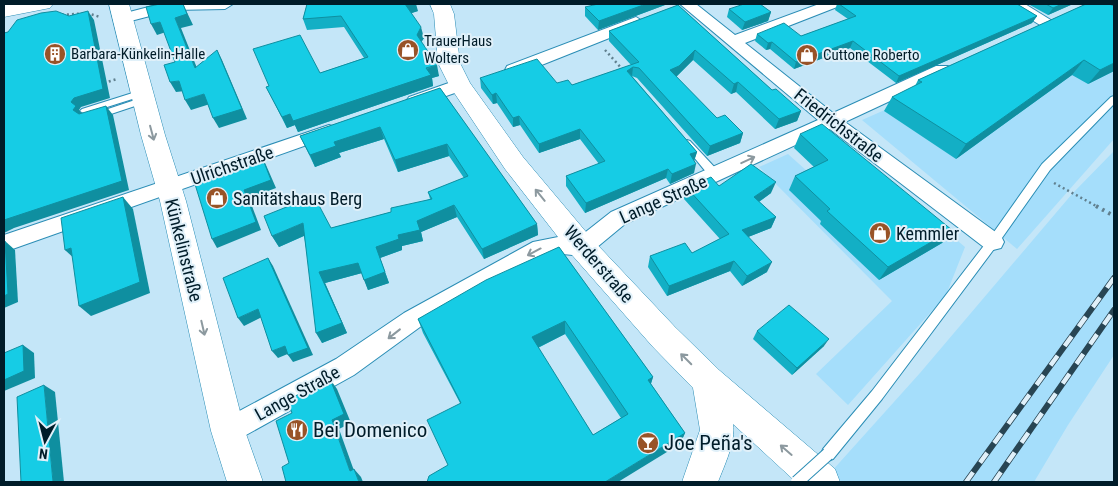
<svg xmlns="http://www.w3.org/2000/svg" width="1118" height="486" viewBox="0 0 1118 486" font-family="'Roboto Condensed',sans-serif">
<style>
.built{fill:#a5defb}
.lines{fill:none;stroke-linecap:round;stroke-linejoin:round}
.lane-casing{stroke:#2a8db5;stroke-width:2}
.street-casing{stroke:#2a8db5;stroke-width:2}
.secondary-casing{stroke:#2a8db5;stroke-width:1}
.path-far1{stroke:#61808f;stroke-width:2.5;stroke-dasharray:2 3;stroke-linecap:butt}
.path{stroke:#61808f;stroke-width:4;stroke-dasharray:2.5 4.5;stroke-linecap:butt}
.lane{fill:#fff;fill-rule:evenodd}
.street{fill:#fff;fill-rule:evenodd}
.secondary{fill:#fff;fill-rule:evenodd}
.rail-casing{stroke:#284553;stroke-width:6}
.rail{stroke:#e0f0f9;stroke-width:4.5;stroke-dasharray:12;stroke-linecap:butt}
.lane-bridge-casing{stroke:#2a8db5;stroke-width:14;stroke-linecap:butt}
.lane-bridge{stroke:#fff;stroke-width:12}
.wall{fill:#13afc5;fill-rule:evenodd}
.shaded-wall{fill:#0f8fa0}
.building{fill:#16cce5;stroke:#0f8fa0;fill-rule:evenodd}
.oneway{stroke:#8c999f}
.labels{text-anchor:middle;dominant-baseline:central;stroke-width:4;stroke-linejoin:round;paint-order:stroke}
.far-poi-label{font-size:15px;fill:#001c29;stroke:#e0f0f9;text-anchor:start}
.street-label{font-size:18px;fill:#001c29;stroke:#e0f0f9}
.poi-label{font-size:18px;fill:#001c29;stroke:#e0f0f9;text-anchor:start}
.near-poi-label{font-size:21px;fill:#001c29;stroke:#e0f0f9;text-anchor:start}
</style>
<rect width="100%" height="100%" fill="#c4e6f8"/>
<!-- built -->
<g class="built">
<path d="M1114 9V139L1017 249 862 120Z"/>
<path d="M1114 151V355L1068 425 1034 482H822L920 373 1072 194Z"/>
<path d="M788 154 827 189 871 168 965 247 946 295 848 405 816 374 892 301 759 167Z"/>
</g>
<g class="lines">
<!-- lane casing -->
<g class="lane-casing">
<g id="lane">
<path d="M142 90 147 93 145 95 85 114 80 111 82 109Z"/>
<path d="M1114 96V104L1050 170 997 245 882 399 833 459 828 461 823 459 821 454 823 449 872 391 989 239 1042 164 1111 97Z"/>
<path d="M144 97 147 98V102L96 119 91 116 93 114Z"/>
<path d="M687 140 690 141 719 172 720 175 719 178H711L684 145 682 143Z"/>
</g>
</g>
<!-- street casing -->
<g class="street-casing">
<g id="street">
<path d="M160 4H233L225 9 173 10 123 23 115 18 118 15Z"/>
<path d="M680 4H696L735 35 819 4H839L837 7 745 43 833 113 936 66H948L950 70 948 74 845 122 1001 236 1004 242 1001 248 993 250 985 248 830 129 625 224 590 253 582 256 563 254 545 256 420 327 354 375 237 440 228 444 219 440 215 431 219 422 336 359 404 313 533 242 563 236 578 238 611 212 818 120Z"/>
<path d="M1006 4H1025L1054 22 1052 25H1040Z"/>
<path d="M636 17 644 22 642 25 519 74H507L505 70 507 66Z"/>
<path d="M460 79 466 81 469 85 466 89 415 107 409 105 406 101 409 97Z"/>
<path d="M329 125 335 127 338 131 335 135 4 252V235Z"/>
</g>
</g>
<!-- secondary casing -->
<g class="secondary-casing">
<g id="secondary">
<path d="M11 4H53L50 8 4 17V5Z"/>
<path d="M109 4H129L165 135 186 201 245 431 263 482H227L211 431 160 201 141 135Z"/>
<path d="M430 4H450L454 14 460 63 470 83 523 157 592 239 675 327 719 370 835 469 840 482H796L733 424C736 442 724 466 718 482H682L700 430 693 388 653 347 572 255 505 169 449 85 438 63 434 14Z"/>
</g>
</g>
<!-- path-far1 -->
<g class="path-far1">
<path d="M62 15 87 13 100 17"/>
<path d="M605 50 624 71"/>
<path d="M104 83 117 79"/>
<path d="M1054 183 1098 207"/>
</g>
<!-- path -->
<path class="path" d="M1096 206 1114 216"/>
<!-- lane -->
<use href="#lane" class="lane"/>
<!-- street -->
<use href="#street" class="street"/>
<!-- secondary -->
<use href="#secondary" class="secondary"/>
<!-- rail casing -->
<g class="rail-casing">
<g id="rail">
<path d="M966 482 1114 278"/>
<path d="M994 482 1114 310"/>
</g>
</g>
<!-- rail -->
<use href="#rail" class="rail"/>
<!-- lane-bridge casing -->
<g class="lane-bridge-casing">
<path id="lane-bridge" d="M797 482 828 454"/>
</g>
<!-- lane-bridge -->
<use href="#lane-bridge" class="lane-bridge"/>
</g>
<!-- wall -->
<g class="wall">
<path d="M307 4 418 11 411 13 424 38 421 42 439 76 432 78 433 86 298 132 295 125 287 128 266 87 320 73 364 58 344 27 307 30 303 19Z"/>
<path d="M837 4H1017L1037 16 1032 23 896 83 850 48 794 69 770 49 766 50 755 41 757 34 801 36 848 19 835 10Z"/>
<path d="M1028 4H1073L1048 15Z"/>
<path d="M1086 4 1114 71 1088 84 1072 75 956 159 884 111 892 97 915 86 918 80Z"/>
<path d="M665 5 598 30 585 16V7Z"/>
<path d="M678 5 772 90 801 111 797 121 775 129 736 92 731 94 693 60 676 77 717 118 743 133 740 143 707 156 637 78 632 76 697 152 694 161V173L670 184 666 178 585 213 566 186V176L599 164 580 139 539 153 520 125 513 127 497 103 493 104 481 88 480 78 572 85 631 65 609 41V31Z"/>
<path d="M729 9 771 12 768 21 742 30 727 17Z"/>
<path d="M440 88 537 224 538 235 484 259 457 217 421 232 423 241 402 246V250L380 258 389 283 368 290 362 273 325 283 347 333 322 343 304 236 279 247 272 236 331 228 391 212 430 199 428 192 464 178 449 156 398 172 384 139 339 153 341 157 315 167 300 136Z"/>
<path d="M800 134 952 230 942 243 879 280 820 224 821 221 789 190 795 176 814 167 794 148Z"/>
<path d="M719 186 771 193 759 202 776 217 771 228 748 237 767 272 742 286 730 271 667 296 648 267 650 256 692 253 720 239 684 199 687 188Z"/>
<path d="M559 247 653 377 651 384 685 433 680 444 448 465 460 403 423 333 418 319ZM565 334 621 418 593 435 538 348Z"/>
<path d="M757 331 824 346 792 375 753 339Z"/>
</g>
<!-- shaded-wall -->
<g class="shaded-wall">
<path d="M183 4 193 25 181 28 201 78 195 68 175 18Z"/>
<path d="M404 4H416L418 11 406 15Z"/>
<path d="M646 4H665V5L598 30 599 21Z"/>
<path d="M1062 4H1073L1048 15 1053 8Z"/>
<path d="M88 11 94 20 110 98 81 107 79 110 83 115 80 119 73 110 71 102Z"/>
<path d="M771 12 768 21 742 30 745 22Z"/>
<path d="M1037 16 1032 23 896 83 899 76Z"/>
<path d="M160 22 166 32 157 35 151 24Z"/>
<path d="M421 27 424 38 419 46 417 35Z"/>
<path d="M853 41 850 48 794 69 796 62Z"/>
<path d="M772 42 770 49 766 50 768 43Z"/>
<path d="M217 50 222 60 247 119 219 128 213 118Z"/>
<path d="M695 50 693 60 677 76 668 80 670 70Z"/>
<path d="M1084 60 1072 75 956 159 966 144Z"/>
<path d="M1114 63V71L1088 84 1100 70Z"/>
<path d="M437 65 439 76 432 78 433 86 298 132 293 121Z"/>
<path d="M633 67 632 76 627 71Z"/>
<path d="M179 81 185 91 176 92 170 82Z"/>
<path d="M738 82 736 92 731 94 734 84Z"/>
<path d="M496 93 497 103 493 104 492 95Z"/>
<path d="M204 94 210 104 191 110 185 100Z"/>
<path d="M106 106 113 115 129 190 14 228 4 233V220Z"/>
<path d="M801 111 797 121 775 129 779 119Z"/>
<path d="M290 114 295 125 287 128 282 117Z"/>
<path d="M519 116 520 125 513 127V118Z"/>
<path d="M380 127 384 139 339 153 341 157 315 167 310 155 334 142Z"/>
<path d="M580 129V139L539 153V144Z"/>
<path d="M743 133 740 143 707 156 710 146Z"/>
<path d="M447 144 449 156 398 172 395 160Z"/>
<path d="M697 152 694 161 690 154Z"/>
<path d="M262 157 266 165 276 188 249 198 261 230 217 248 212 239 244 190Z"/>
<path d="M696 164 694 173 670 184 672 174Z"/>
<path d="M668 169 666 178 585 213 586 203Z"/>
<path d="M776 182 771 193 750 208 754 197Z"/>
<path d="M123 197 133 209 150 293 91 316 79 306Z"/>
<path d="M454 205 457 217 421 232 423 241 402 246V250L380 258 389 283 368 290 364 280 376 247 398 235 417 221Z"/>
<path d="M776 217 771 228 738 241 742 230Z"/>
<path d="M303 223 308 234 279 247 272 236Z"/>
<path d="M537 224 538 235 484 259 482 249Z"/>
<path d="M952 230 942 243 879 280 888 267Z"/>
<path d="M5 241 15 250 18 302 4 308Z"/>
<path d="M71 248 77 261 65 250Z"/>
<path d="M268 258 273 266 313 355 293 362 288 355Z"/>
<path d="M734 261 730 271 667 296 669 286Z"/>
<path d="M772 262 767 272 742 286 747 276Z"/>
<path d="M358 263 362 273 325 283 347 333 322 343 316 333 319 272Z"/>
<path d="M258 309 264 316 244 326 238 318Z"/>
<path d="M565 321V334L533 350 532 337Z"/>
<path d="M829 339 824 346 792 375 797 368Z"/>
<path d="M23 345 34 353 35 378 4 391V380Z"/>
<path d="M285 346 290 353 278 358 272 351Z"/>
<path d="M653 377 649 389 648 380Z"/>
<path d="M330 379 337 389 351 423 339 429 357 479 350 471 332 420Z"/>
<path d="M44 385 55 392 64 482H53Z"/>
<path d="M685 433 680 444 618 482H605Z"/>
<path d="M354 469 361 477 363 482H359Z"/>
</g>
<!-- building -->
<g class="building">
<path d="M160 4H183L187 14 175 18 195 68 217 50 242 109 213 118 204 94 185 100 179 81 170 82 164 65 175 62 160 22 151 24 146 7Z"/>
<path d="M307 4H405L421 27 417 35 437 65 426 68 431 75 293 121 290 114 282 117 266 87 269 86 253 49 300 35 320 73 368 57 341 16 303 19Z"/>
<path d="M598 4H646L599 21 585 7Z"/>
<path d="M744 4H760L771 12 745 22 729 9Z"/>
<path d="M839 4H1017L1037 16 899 76 853 41 796 62 772 42 768 43 757 34 784 23 801 36 856 16Z"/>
<path d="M1046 4H1062L1053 8Z"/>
<path d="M1086 4H1109L1114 6V63L1100 70 1084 60 966 144 892 97 922 82 918 80Z"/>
<path d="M678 5 772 90 776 89 801 111 779 119 738 82 734 84 695 50 679 66 670 70 717 118 725 115 743 133 710 146 639 68 633 67 627 71 697 152 690 154 696 164 672 174 668 169 586 203 566 176 605 161 580 129 539 144 519 116 513 118 496 93 492 95 480 78 537 59 557 83 568 80 572 85 639 62 609 31Z"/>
<path d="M56 11 69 16 88 11 103 89 74 98 71 102 76 106 73 110 79 114 106 106 122 181 4 220V33L8 32 17 20 41 13Z"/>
<path d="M440 88 537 224 482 249 454 205 417 221 420 230 398 235 399 239 376 247 385 272 364 280 358 263 319 272 342 323 316 333 303 223 272 236 264 216 314 196 331 228 391 212V208L432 199 428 192 468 176 447 144 395 160 380 127 334 142 336 146 310 155 300 136Z"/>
<path d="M822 124 952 230 888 267 827 211 830 209 795 176 828 160 800 134Z"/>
<path d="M262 157 271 180 244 190 256 222 212 239 194 181Z"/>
<path d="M751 164 776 182 754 197 776 217 742 230 772 262 747 276 734 261 669 286 650 256 685 243 692 253 729 234 687 188 711 177 719 186Z"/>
<path d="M123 197 140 282 79 306 71 248 65 250 61 218Z"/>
<path d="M5 241 8 294 4 296V242Z"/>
<path d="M559 247 653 377 648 380 685 433 605 482H427L429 476 448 465 427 420 461 403 418 319 486 280ZM565 321 628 414 593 435 532 337Z"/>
<path d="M268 258 308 348 288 355 285 346 272 351 258 309 238 318 223 278Z"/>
<path d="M789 305 829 339 797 368 757 331Z"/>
<path d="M23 345 24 371 4 380V353Z"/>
<path d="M330 379 344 414 332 420 350 471 354 469 359 482H286L282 467 289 463 276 421 292 413 287 400Z"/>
<path d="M44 385 53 482H21L17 397Z"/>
</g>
<!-- one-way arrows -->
<defs><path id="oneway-shaft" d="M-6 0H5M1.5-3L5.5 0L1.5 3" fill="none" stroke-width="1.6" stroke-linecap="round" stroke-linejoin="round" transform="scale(1.25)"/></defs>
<g class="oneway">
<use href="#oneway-shaft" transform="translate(152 133) rotate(75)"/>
<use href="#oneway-shaft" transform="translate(748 160) rotate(-25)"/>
<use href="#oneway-shaft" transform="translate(540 195) rotate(-129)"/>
<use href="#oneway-shaft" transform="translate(534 252) rotate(152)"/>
<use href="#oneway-shaft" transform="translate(203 328) rotate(77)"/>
<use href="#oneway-shaft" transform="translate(394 334) rotate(142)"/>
<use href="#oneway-shaft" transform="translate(686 359) rotate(-135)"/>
<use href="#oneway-shaft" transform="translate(786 450) rotate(-139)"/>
</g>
<!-- icons -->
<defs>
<g id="shop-disc" transform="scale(1.125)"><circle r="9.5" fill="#985327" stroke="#e0f0f9"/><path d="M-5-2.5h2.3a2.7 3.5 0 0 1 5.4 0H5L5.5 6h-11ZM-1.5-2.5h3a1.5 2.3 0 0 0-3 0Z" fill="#fff"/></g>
<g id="building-disc" transform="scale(1.125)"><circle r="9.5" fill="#985327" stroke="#e0f0f9"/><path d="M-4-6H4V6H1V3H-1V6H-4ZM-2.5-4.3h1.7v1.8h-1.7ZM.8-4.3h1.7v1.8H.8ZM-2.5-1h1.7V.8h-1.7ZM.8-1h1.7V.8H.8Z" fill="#fff"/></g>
<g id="restaurant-disc" transform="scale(1.125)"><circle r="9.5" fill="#985327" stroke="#e0f0f9"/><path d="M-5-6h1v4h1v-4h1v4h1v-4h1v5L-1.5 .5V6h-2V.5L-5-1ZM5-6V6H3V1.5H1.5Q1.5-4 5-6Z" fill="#fff"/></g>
<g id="bar-disc" transform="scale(1.125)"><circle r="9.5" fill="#985327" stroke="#e0f0f9"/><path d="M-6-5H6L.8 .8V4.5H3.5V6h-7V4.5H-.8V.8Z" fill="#fff"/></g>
</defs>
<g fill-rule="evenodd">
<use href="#shop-disc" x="408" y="50"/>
<use href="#building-disc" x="55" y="54"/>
<use href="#shop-disc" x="807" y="55"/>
<use href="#shop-disc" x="217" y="198"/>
<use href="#shop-disc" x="880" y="233"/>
<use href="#restaurant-disc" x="297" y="430"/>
<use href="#bar-disc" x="648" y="443"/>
</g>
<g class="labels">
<!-- far-poi labels -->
<g class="far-poi-label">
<text x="424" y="41">TrauerHaus<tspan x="424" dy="17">Wolters</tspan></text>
<text x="71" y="54">Barbara-Künkelin-Halle</text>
<text x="823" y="55">Cuttone Roberto</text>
</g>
<!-- street labels -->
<g class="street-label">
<text transform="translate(839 125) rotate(38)">Friedrichstraße</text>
<text transform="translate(232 165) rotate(-19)">Ulrichstraße</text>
<text transform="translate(663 199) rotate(-24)">Lange Straße</text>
<text transform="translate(184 250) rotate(76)">Künkelinstraße</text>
<text transform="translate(599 264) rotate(49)">Werderstraße</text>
<text transform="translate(297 393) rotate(-29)">Lange Straße</text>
</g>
<!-- poi labels -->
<g class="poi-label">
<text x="233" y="198">Sanitätshaus Berg</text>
<text x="896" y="233">Kemmler</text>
</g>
<!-- near-poi labels -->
<g class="near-poi-label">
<text x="313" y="430">Bei Domenico</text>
<text x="664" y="443">Joe Peña's</text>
</g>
</g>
<!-- border -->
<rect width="1118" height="486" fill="none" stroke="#001c29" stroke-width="10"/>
<!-- north arrow -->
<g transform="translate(45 441) rotate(187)" stroke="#e0f0f9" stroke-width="4" paint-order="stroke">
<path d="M0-4L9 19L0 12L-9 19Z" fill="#001c29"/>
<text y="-8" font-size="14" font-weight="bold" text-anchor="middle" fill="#001c29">N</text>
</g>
</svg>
